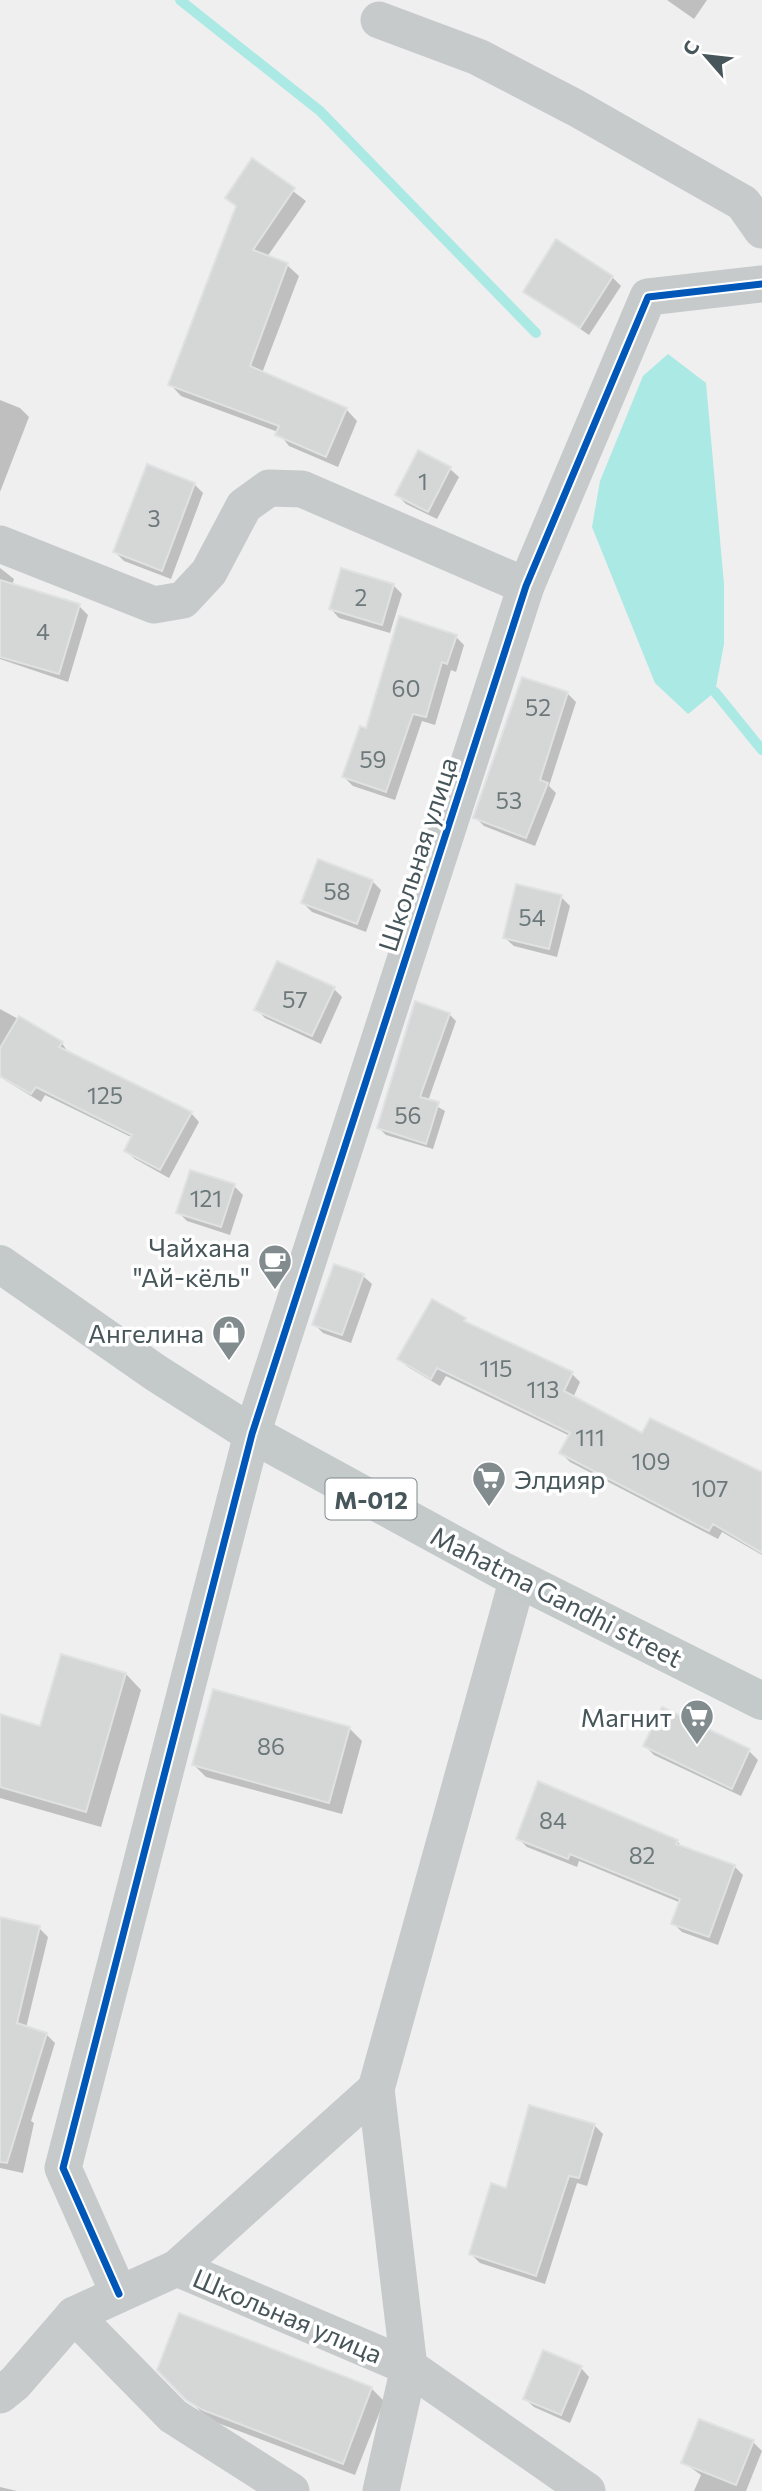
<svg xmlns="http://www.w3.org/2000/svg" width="762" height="2491" viewBox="0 0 762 2491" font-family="Commissioner,sans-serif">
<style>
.water{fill:#abe9e4}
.shadow{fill:#0003}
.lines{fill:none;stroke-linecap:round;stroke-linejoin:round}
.stream{stroke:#abe9e4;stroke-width:10}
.building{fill:#d5d7d7;stroke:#e0e1e2;stroke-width:2}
.minor{stroke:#c6cacb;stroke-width:37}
.primary{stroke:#c4c9ca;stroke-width:38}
.cycleway-casing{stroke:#fff;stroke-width:11}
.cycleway{stroke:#0057b8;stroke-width:7}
.labels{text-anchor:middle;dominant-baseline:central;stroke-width:7;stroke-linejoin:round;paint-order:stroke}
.number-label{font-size:23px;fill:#6c787a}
.shield{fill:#fff;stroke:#7e898c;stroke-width:2}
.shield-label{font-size:24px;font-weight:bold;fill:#47565a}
.street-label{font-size:26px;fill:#47565a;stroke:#fff}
.poi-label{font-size:26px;fill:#47565a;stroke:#fff;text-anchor:end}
</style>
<rect width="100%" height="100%" fill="#efefef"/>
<!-- water -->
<path class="water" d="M668 354 706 383 724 584V644L715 692 688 714 655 683 592 527 600 481 643 376Z"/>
<!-- shadow -->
<g class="shadow">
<path d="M667 0H707L694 19Z"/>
<path d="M253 161 306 201 267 257 287 265 299 276 262 373 346 409 357 421 338 467 289 446 278 432 181 396 170 384 237 208 227 198Z"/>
<path d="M612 277 621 286 589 335 525 291Z"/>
<path d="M0 400 20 408 29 417 0 492Z"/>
<path d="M450 469 459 477 437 519 406 504 397 495Z"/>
<path d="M194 484 203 493 171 579 124 561 115 552Z"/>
<path d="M0 568 14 579 12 586 79 606 88 615 68 682 0 659Z"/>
<path d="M393 585 402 594 390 633 339 618 331 609Z"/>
<path d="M456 637 464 645 456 672 451 670 435 725 422 721 395 800 353 786 344 777 368 731Z"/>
<path d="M567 693 576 702 549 786 556 793 535 846 484 826 475 817Z"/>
<path d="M372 881 381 890 366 932 312 912 303 903Z"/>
<path d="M561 897 570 906 557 957 514 946 505 938Z"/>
<path d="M334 989 342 997 321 1044 265 1018 257 1010Z"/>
<path d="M0 1009 62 1043 69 1054 191 1113 199 1122 169 1178 135 1159 126 1151 133 1138 45 1095 41 1102 0 1077Z"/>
<path d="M449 1014 456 1021 428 1101 445 1111 433 1149 386 1135 379 1128Z"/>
<path d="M234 1186 243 1195 230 1235 187 1221 178 1212Z"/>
<path d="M363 1276 372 1284 351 1343 323 1333 314 1324Z"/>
<path d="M433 1301 472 1327 572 1374 580 1382 573 1398 643 1435 762 1490V1555L722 1532 718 1539 570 1462 561 1453 570 1436 446 1376 440 1386 408 1367 399 1358Z"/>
<path d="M126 1674 141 1690 101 1827 0 1798V1716L41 1728Z"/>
<path d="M663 1709 749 1751 758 1760 741 1796 654 1755 645 1746Z"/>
<path d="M349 1728 362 1741 342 1814 206 1777 194 1765Z"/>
<path d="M518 1838 677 1841 684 1849 734 1866 743 1875 718 1945 682 1932 673 1923 681 1903 579 1861 577 1867 527 1847Z"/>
<path d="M0 1919 39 1928 48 1937 26 2028 46 2034 55 2043 31 2121 34 2123 23 2173 0 2168Z"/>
<path d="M594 2125 603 2134 587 2186 577 2183 545 2284 480 2263 471 2254 507 2190Z"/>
<path d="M581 2368 589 2377 570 2423 534 2407 525 2399Z"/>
<path d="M160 2370 371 2388 384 2401 355 2475 218 2423 201 2412Z"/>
<path d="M753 2442 762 2451 746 2491H694L701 2475 683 2462Z"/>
<path d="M0 2487 17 2491H0Z"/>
</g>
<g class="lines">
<!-- stream -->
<g class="stream">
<path d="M180 0 320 111 536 333"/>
<path d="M715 692 762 750"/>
</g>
</g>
<!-- building -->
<g class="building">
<path d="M252 158 295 188 253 250 288 263 250 366 347 408 326 457 275 435 279 426 168 385 236 206 225 198Z"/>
<path d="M556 239 613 276 580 328 523 292Z"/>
<path d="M418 450 451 467 428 512 395 495Z"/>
<path d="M147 464 195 483 162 571 113 552Z"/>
<path d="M341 568 394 584 382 625 329 609Z"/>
<path d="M0 580 80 604 59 674 0 657Z"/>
<path d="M399 616 457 635 447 664 442 662 426 717 413 714 386 792 342 777 360 726 366 728Z"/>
<path d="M522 677 568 692 540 780 548 783 526 838 473 818Z"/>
<path d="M318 859 373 880 357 924 301 903Z"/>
<path d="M516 884 562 895 549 949 503 938Z"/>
<path d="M277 961 335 987 312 1036 254 1010Z"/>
<path d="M415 1001 450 1013 420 1097 439 1102 426 1144 377 1128Z"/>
<path d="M19 1016 63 1042 59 1047 192 1112 160 1170 124 1151 132 1135 36 1087 31 1094 0 1076V1048Z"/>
<path d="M190 1170 235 1184 221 1227 176 1213Z"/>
<path d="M334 1264 364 1274 342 1335 312 1325Z"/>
<path d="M432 1299 466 1318 464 1321 573 1372 564 1391 642 1433 650 1418 762 1472V1553L713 1524 709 1531 559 1453 570 1433 437 1368 431 1379 397 1359Z"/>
<path d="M61 1654 126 1673 86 1812 0 1787V1714L40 1726Z"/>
<path d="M213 1689 350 1727 329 1803 192 1765Z"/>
<path d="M662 1707 750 1749 732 1789 643 1746Z"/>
<path d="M538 1781 678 1840 676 1844 735 1865 709 1937 671 1924 680 1899 570 1854 568 1859 516 1839Z"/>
<path d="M0 1917 40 1926 17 2023 47 2033 7 2163 0 2162Z"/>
<path d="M529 2105 595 2124 579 2178 569 2176 536 2276 469 2254 491 2183 506 2188Z"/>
<path d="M179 2313 372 2387 343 2464 203 2410 186 2400 157 2370Z"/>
<path d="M543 2350 582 2366 561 2415 523 2399Z"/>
<path d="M699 2419 754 2440 736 2485 681 2463Z"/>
</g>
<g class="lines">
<!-- minor -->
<g class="minor">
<path d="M379 20 478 57 576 108 743 203 762 230"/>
<path d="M0 544 154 605 183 600 209 572 244 506 269 488 302 489 526 586"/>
<path d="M518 1578 376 2089 409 2367 587 2491"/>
<path d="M177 2268 376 2089"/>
<path d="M119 2294 63 2168 252 1434 526 586 648 297 762 284"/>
<path d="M74 2315 173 2416 291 2491"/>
<path d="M0 2395 15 2383 74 2315 177 2268 409 2367 381 2491"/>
</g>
<!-- primary -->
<path class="primary" d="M0 1264 156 1373 252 1434 501 1570 762 1701"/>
<!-- cycleway casing -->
<g class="cycleway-casing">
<path id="cycleway" d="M119 2294 63 2168 252 1434 526 586 648 297 762 284"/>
</g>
<!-- cycleway -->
<use href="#cycleway" class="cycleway"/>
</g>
<!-- icons -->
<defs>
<g id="cafe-pin" transform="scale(1.75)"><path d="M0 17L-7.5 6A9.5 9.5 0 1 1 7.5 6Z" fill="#828c8e" stroke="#fff"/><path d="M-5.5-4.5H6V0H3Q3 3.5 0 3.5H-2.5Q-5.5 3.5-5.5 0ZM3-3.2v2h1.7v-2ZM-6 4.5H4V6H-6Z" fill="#fff"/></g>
<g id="shop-pin" transform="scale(1.75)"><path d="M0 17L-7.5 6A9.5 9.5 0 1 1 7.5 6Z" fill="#828c8e" stroke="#fff"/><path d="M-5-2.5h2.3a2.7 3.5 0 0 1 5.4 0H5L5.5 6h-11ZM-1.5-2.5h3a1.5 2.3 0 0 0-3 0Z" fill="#fff"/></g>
<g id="supermarket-pin" transform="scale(1.75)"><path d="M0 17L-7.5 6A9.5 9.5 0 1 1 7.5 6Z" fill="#828c8e" stroke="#fff"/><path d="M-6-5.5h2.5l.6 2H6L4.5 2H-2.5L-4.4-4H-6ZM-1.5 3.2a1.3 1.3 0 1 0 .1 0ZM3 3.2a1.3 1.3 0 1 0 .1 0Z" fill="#fff"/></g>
</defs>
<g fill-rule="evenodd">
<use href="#cafe-pin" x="275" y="1261"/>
<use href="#shop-pin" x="229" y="1332"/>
<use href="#supermarket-pin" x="489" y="1478"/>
<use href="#supermarket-pin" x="697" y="1716"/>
</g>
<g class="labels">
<!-- number labels -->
<g class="number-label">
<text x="423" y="481">1</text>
<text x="154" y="518">3</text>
<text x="361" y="597">2</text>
<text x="43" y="631">4</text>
<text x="406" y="688">60</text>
<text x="538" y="707">52</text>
<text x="373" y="759">59</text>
<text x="509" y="800">53</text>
<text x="337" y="891">58</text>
<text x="532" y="917">54</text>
<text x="295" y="999">57</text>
<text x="105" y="1095">125</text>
<text x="408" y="1115">56</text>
<text x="206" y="1198">121</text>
<text x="496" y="1368">115</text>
<text x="543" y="1389">113</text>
<text x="590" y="1437">111</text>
<text x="651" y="1461">109</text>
<text x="710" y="1488">107</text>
<text x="271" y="1746">86</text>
<text x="553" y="1820">84</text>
<text x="642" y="1855">82</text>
</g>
<!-- shield labels -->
<rect class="shield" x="325.5" y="1478.5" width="91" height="41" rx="5"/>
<g class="shield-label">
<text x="371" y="1499">М-012</text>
</g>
<!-- street labels -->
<g class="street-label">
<text transform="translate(417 854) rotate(-72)">Школьная улица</text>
<text transform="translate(557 1596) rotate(27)">Mahatma Gandhi street</text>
<text transform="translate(288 2315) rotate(23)">Школьная улица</text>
</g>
<!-- poi labels -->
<g class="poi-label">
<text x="250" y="1246">Чайхана<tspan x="250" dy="30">"Ай-кёль"</tspan></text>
<text x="204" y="1332">Ангелина</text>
<text x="514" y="1478" text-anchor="start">Элдияр</text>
<text x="672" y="1716">Магнит</text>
</g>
</g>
<!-- north arrow -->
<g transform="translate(706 56) rotate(298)" stroke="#ffffff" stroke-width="5" paint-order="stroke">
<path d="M0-5L12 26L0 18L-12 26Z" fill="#47565a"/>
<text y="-10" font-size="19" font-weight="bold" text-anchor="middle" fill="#47565a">С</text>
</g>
</svg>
